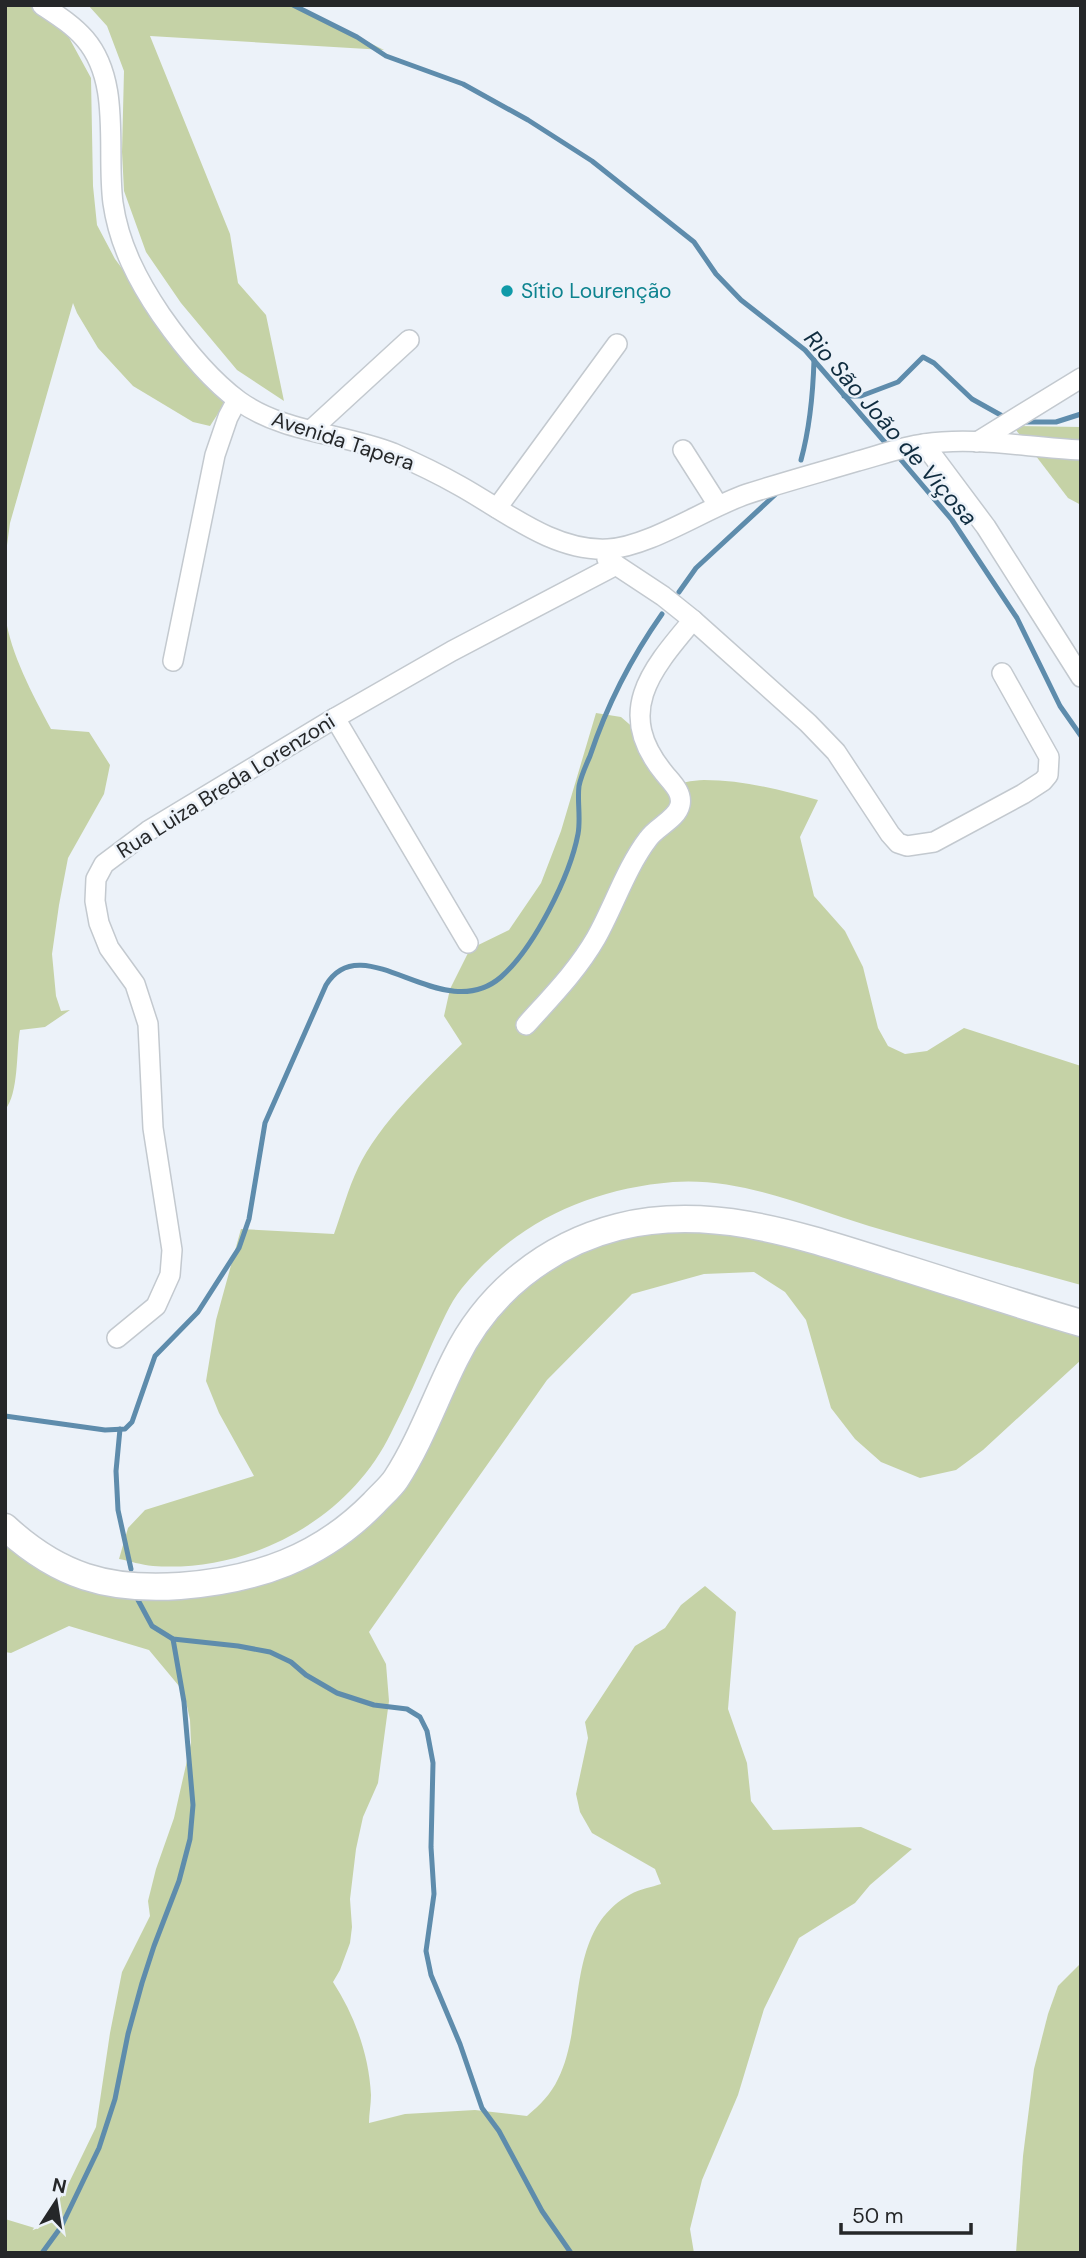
<svg xmlns="http://www.w3.org/2000/svg" width="1086" height="2258" viewBox="0 0 1086 2258" font-family="'DM Sans',sans-serif">
<style>
.green{fill:#c5d2a6}
.lines{fill:none;stroke-linecap:round;stroke-linejoin:round}
.stream{stroke:#5e8cac;stroke-width:5}
.minor-casing{stroke:#c3c9cf;stroke-width:22}
.highway-casing{stroke:#c3c9cf;stroke-width:29}
.minor{stroke:#fff;stroke-width:19}
.highway{stroke:#fff;stroke-width:26}
.culture-dot{fill:#0f9aa8;stroke:#ecf2f9;stroke-width:2.5}
.labels{text-anchor:middle;dominant-baseline:central;stroke-width:5;stroke-linejoin:round;paint-order:stroke}
.culture-label{font-size:21px;fill:#0d838f;stroke:#ecf2f9;text-anchor:start}
.street-label{font-size:21px;fill:#252729;stroke:#ecf2f9}
.water-label{font-size:23px;font-style:italic;fill:#0f2c3f;stroke:#ecf2f9}
</style>
<rect width="100%" height="100%" fill="#ecf2f9"/>
<!-- green -->
<g class="green">
<path d="M5 5H35L67 34 91 78 93 186 97 225 115 259 181 348 228 398 210 426 193 422 133 386 98 348 77 313 73 303 10 523 5 560Z"/>
<path d="M88 5H294L384 50 150 36 230 234 238 283 266 315 284 401 237 370 181 303 146 252 124 191 122 152 124 71 107 26Z"/>
<path d="M1013 426 1081 427V505L1068 498Z"/>
<path d="M5 615C11 655 32 693 51 729L89 732 110 765 104 794 68 858 59 905 52 954 56 996 61 1011 70 1010 45 1027 20 1030C16 1052 19 1093 5 1110Z"/>
<path d="M596 713 621 717 643 736 667 786C679 784 692 780 704 780 743 780 781 790 818 800L800 837 814 896 845 931 863 967 878 1028 888 1046 905 1054 927 1051 964 1028 1081 1066V1285C1010 1265 939 1247 869 1226 806 1207 741 1177 673 1182 590 1189 516 1222 462 1288 449 1304 441 1325 432 1344 419 1374 406 1404 391 1433 349 1520 249 1573 153 1566 141 1565 130 1561 119 1559L128 1528 145 1510 254 1476 219 1413 206 1381 216 1320 241 1229 334 1234C342 1212 348 1189 358 1168 378 1125 428 1077 462 1044L444 1016 450 989 470 949 509 930 541 883 561 831Z"/>
<path d="M662 1214 1081 1315V1360L983 1450 956 1470 920 1478 881 1462 855 1439 831 1408 806 1320 785 1292 754 1272 704 1274 632 1294 547 1380 369 1632 386 1664 389 1701 378 1783 363 1817 356 1849 350 1899 352 1927 350 1943 340 1970 333 1982C355 2016 369 2055 371 2095 371 2104 369 2114 369 2123L405 2114 475 2110 527 2116C540 2105 551 2094 558 2079 587 2022 563 1930 631 1894 640 1889 652 1887 661 1884L655 1869 592 1833 580 1812 576 1794 588 1738 585 1722 635 1646 665 1628 681 1605 705 1586 736 1612 728 1709 747 1763 751 1801 773 1830 861 1827 912 1849 870 1885 855 1903 799 1938 764 2009 738 2095 702 2180 690 2229 694 2253H5V2219L38 2229 65 2191 96 2127 110 2033 122 1972 150 1916 148 1901 156 1869 174 1818 191 1743 190 1720 184 1692 149 1650 69 1626 11 1653 5 1652V1543L120 1594 343 1539 502 1291Z"/>
<path d="M1081 1963V2253H1016L1023 2156 1034 2069 1048 2014 1058 1986Z"/>
</g>
<g class="lines">
<!-- stream -->
<g class="stream">
<path d="M293 5 357 37 386 56 463 84 528 120 592 161 694 242 716 274 741 300 805 350 889 447"/>
<path d="M844 396H861L898 382 923 357 934 363 972 399 1006 418"/>
<path d="M1022 422H1056L1081 414"/>
<path d="M896 454 952 520 1017 618 1060 706 1081 736"/>
<path d="M801 460C810 427 813 394 814 360"/>
<path d="M679 592 696 568 778 492"/>
<path d="M5 1416 105 1430 125 1429 132 1422 155 1356 198 1312 239 1248 249 1219 265 1123 326 985C363 924 442 1028 501 977 534 948 570 876 578 834 581 818 577 801 579 786 581 776 586 765 590 756 607 705 631 658 662 614"/>
<path d="M120 1429 116 1471 118 1510 131 1569"/>
<path d="M138 1600 152 1626 173 1639 238 1646 270 1652 291 1662 306 1675 337 1693 374 1705 407 1709 420 1717 427 1731 433 1763 431 1847 434 1894 426 1951 431 1975 460 2044 482 2108 499 2131 542 2211 571 2253"/>
<path d="M42 2253 61 2227 99 2148 115 2099 128 2034 142 1983 154 1946 179 1881 190 1839 193 1805 184 1702 173 1639"/>
</g>
<!-- minor casing -->
<g class="minor-casing">
<g id="minor">
<path d="M42 5C57 15 73 25 85 39 122 82 106 151 113 203 119 245 138 281 161 315 182 345 209 379 239 401 284 433 342 433 393 453 416 463 439 474 460 486 505 511 554 552 608 549 649 547 706 508 747 494 784 482 821 472 858 461 880 455 902 447 924 444 976 436 1029 448 1081 450"/>
<path d="M311 430 409 340"/>
<path d="M977 442 1081 378"/>
<path d="M924 444 986 527 1081 677"/>
<path d="M683 450 718 505"/>
<path d="M497 508 617 344"/>
<path d="M607 559 663 596 693 620 808 723 836 752 890 834 898 843 907 846 934 842 1023 794 1043 781 1048 775 1049 757 1002 673"/>
<path d="M173 661 215 455 228 417 237 400"/>
<path d="M335 718 468 943"/>
<path d="M526 1025C551 997 577 971 596 938 614 906 626 868 648 839 656 827 677 819 680 805 683 792 671 782 664 773 614 712 651 670 693 620"/>
<path d="M117 1338 156 1306 170 1275 172 1250 153 1128 148 1024 135 984 109 948 99 923 95 901 96 879 104 864 148 831 335 718 452 651 616 565"/>
</g>
</g>
<!-- highway casing -->
<g class="highway-casing">
<path id="highway" d="M5 1527C58 1576 108 1591 180 1586 257 1580 320 1558 374 1503 381 1495 390 1488 396 1479 420 1442 435 1399 455 1359 487 1293 547 1245 618 1227 713 1203 808 1238 898 1266 959 1285 1019 1305 1081 1323"/>
</g>
<!-- minor -->
<use href="#minor" class="minor"/>
<!-- highway -->
<use href="#highway" class="highway"/>
</g>
<!-- markers -->
<circle class="culture-dot" cx="507" cy="291" r="7"/>
<g class="labels">
<!-- culture labels -->
<g class="culture-label">
<text x="521" y="291">Sítio Lourenção</text>
</g>
<!-- street labels -->
<g class="street-label">
<text transform="translate(343 441) rotate(18)">Avenida Tapera</text>
<text transform="translate(226 786) rotate(-32)">Rua Luiza Breda Lorenzoni</text>
</g>
<!-- water labels -->
<g class="water-label">
<text transform="translate(891 428) rotate(49)">Rio São João de Viçosa</text>
</g>
</g>
<!-- border -->
<rect width="1086" height="2258" fill="none" stroke="#252729" stroke-width="14"/>
<!-- north arrow -->
<g transform="translate(56 2202) rotate(12)" stroke="#ecf2f9" stroke-width="5" paint-order="stroke">
<path d="M0-5L12 26L0 18L-12 26Z" fill="#252729"/>
<text y="-10" font-size="19" font-weight="bold" text-anchor="middle" fill="#252729">N</text>
</g>
<!-- scale -->
<path d="M841 2223v10h130v-10" fill="none" stroke="#252729" stroke-width="3.5"/>
<text x="852" y="2223" font-size="21" fill="#252729" stroke="#ecf2f9" stroke-width="5" paint-order="stroke">50 m</text>
</svg>
